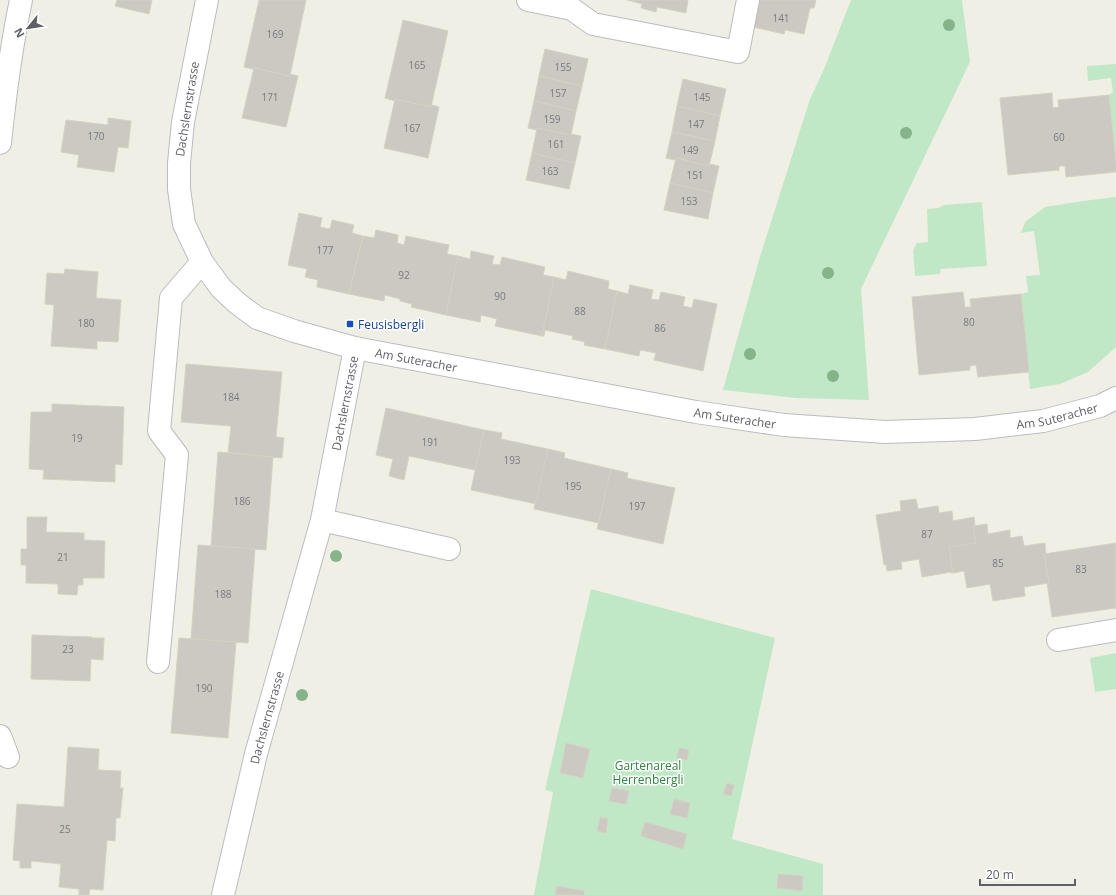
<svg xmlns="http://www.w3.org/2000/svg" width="1116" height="895" viewBox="0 0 1116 895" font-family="'Open Sans',sans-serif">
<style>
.green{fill:#c1e8c6}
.building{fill:#cbc9c2;stroke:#d5d2c3}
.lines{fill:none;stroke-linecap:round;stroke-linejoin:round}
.minor-casing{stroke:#babcc1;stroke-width:24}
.minor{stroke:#fff;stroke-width:22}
.tree{fill:#86b38a}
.transit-dot{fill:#1a4fb4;stroke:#fff;stroke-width:1.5}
.labels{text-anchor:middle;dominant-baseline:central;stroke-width:3;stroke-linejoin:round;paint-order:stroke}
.number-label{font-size:10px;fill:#787a7d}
.street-label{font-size:12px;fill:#5d6066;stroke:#fff}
.transit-label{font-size:12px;fill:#164399;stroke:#fff;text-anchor:start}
.park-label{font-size:12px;fill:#30823f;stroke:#fff}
</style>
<rect width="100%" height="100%" fill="#f0efe5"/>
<!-- green -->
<g class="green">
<path d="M851 0H962L970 62 861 289 869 400 796 398 723 390 759 260 810 99 824 69Z"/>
<path d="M1116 64V162L1109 95 1113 92 1111 78 1088 81 1087 66Z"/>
<path d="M1116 197V347L1088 372 1060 384 1030 389 1021 294 1028 292 1026 276 1040 275 1034 231 1021 233 1025 222 1045 207 1083 201Z"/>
<path d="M982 202 987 266 941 269 940 274 915 276 913 250 917 243 928 242 927 209 938 208 944 205Z"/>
<path d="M591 589 775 638 732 839 823 864V895H534L553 792 545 790Z"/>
<path d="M1116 653V689L1095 692 1090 658Z"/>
</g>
<!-- building -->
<g class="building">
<path d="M117 0H152L149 14 115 6Z"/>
<path d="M259 0H306L290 76 254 68 253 69 244 67Z"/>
<path d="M627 0H688L686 13 657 7 656 12 641 8 642 4Z"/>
<path d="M759 0H816L814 8H810L804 34 785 30 784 34 753 27Z"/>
<path d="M403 20 448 31 431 107 395 99V101L385 98Z"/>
<path d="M545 49 588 59 582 86 539 76Z"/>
<path d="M254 68 290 76V74L298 76 286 127 242 118Z"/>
<path d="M539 76 582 86 576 111 534 101Z"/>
<path d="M683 79 726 89 720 116 677 106Z"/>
<path d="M1052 93 1053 108 1059 107 1058 100 1109 95 1116 162V172L1066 177 1065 166H1059V170L1008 175 1000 98Z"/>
<path d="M395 99 431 107 432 105 439 107 428 158 384 148Z"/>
<path d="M534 101 576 111 571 135 537 128V130L528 128Z"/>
<path d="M677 106 720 116 715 141 672 132Z"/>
<path d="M108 118 131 121 128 148 118 147 114 172 77 167 79 155 61 152 66 120 108 125Z"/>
<path d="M537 128 571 135V134L581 136 575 163 532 153Z"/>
<path d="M672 132 715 141 709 166 676 158 675 160 666 158Z"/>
<path d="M532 153 575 163 569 189 526 180Z"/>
<path d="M676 158 709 166 710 164 719 166 713 193 670 183Z"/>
<path d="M670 183 713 193 708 219 664 210Z"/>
<path d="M299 213 322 218 320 227 330 229 332 220 354 225 352 233 363 236 349 294 317 287 318 280 305 277 307 269 288 265Z"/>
<path d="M376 230 398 235 397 243 404 245 406 236 449 245 447 254 458 256 446 315 411 307 412 304 400 301V299L385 295 384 301 349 294 363 236 374 238Z"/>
<path d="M471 251 494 256 492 264 500 265 502 257 545 267 543 275 554 277 542 336 495 326 497 319 481 315 480 322 446 315 458 256 470 259Z"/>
<path d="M65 269 98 272 96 298 121 300 118 342 97 341V349L51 346 54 305 45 304 47 273 64 274Z"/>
<path d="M568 271 609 281 608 289 617 291 605 349 584 345 585 342 572 339 573 336 545 330 544 336H542L554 277 566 280Z"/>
<path d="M630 285 653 290 651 299 659 300 661 292 685 297 683 306 692 308 694 299 717 304 703 371 654 360 656 353 640 350 639 356 605 349 617 291 628 294Z"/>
<path d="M963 292 965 307H971L970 299 1021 294 1029 372 978 377 976 365 970 366V370L919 375 912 297Z"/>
<path d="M186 364 282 372 276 437 284 438 282 458 228 453 231 426 181 422Z"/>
<path d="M52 404 124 407 122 465 115 464V482L43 479 44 470 29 469 31 412H52Z"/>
<path d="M386 408 484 430 475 470 409 456 404 480 389 476 393 459 376 455Z"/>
<path d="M484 430 502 433 501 439 548 449 536 504 471 490Z"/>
<path d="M548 449 565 453 564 458 611 469 599 523 534 509Z"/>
<path d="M218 452 273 457 266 550 211 546Z"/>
<path d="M611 469 628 473 627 478 675 488 663 544 597 529Z"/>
<path d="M916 499 918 509 938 506 939 513 952 511 953 521 974 517 975 525 973 526 976 543 949 547 953 573H951V572L922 577 919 559 901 562 902 569 887 571 886 564 884 565 876 515 901 511 900 501Z"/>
<path d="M27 517H47L46 532 84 533V540L105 541 104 578H83V585H78L77 595 58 594V584L26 583V565H21V549H27Z"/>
<path d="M987 524 988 534 1010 530V538L1022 536 1024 546 1045 543 1046 554H1044L1049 583 1024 587 1025 596 993 601 990 584 967 588 964 571 953 573 949 547 976 543 973 526Z"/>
<path d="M1116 543V608L1052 617 1047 583H1049L1044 554Z"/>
<path d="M198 545 255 549 248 643 191 639Z"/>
<path d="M32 635 92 637 91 638H104L103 660 91 659 90 681 31 679Z"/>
<path d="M179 638 236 642 228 738 171 733Z"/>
<path d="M566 743 590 749 583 778 560 773Z"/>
<path d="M68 747 99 749 98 770 121 771 120 788H123L120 818H116L115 841 107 840 103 890 90 889 89 895H79V889L59 887 61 864 31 861V868H20V861L13 860 17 804 64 807Z"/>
<path d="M679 748 689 750 687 760 677 758Z"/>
<path d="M727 783 734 785 731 796 723 794Z"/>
<path d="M612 788 629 791 626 804 609 801Z"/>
<path d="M674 799 690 803 687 818 670 814Z"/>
<path d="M600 817 608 819 606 833 597 831Z"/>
<path d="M645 822 687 834 683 849 641 836Z"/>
<path d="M778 874 803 876 802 891 777 888Z"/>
<path d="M557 886 584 891V895H555Z"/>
</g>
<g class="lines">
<!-- minor casing -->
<g class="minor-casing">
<g id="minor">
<path id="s1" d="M207 0 183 122 179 163V189L184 224 202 262 221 288 237 303 257 318 294 331 355 348 696 412 784 425 885 432 975 429 1043 421 1100 406 1116 398"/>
<path d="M528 0 572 9 593 24 738 52 748 0"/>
<path d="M0 143C5 95 11 47 21 0"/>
<path d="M322 520 449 549"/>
<path d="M1058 640 1116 630"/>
<path d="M158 662 177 455 159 431 171 298 202 262"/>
<path d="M0 736 8 757"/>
<path id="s2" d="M223 895 256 754 322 520 355 348"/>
</g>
</g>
<!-- minor -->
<use href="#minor" class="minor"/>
</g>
<!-- trees -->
<g class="tree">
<circle cx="949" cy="25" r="6"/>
<circle cx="906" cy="133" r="6"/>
<circle cx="828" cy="273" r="6"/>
<circle cx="750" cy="354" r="6"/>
<circle cx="833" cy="376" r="6"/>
<circle cx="336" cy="556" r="6"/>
<circle cx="302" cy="695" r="6"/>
</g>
<!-- markers -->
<rect class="transit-dot" x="346" y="320" width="8" height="8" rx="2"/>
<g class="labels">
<!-- number labels -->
<g class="number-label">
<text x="781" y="18">141</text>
<text x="275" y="34">169</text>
<text x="417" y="65">165</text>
<text x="563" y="67">155</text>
<text x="558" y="93">157</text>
<text x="270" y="97">171</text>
<text x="702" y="97">145</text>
<text x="552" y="119">159</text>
<text x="696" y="124">147</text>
<text x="412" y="128">167</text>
<text x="96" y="136">170</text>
<text x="1059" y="137">60</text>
<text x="556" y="144">161</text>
<text x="690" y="150">149</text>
<text x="550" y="171">163</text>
<text x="695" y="175">151</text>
<text x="689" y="201">153</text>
<text x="325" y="250">177</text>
<text x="404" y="275">92</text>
<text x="500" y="296">90</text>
<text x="580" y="311">88</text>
<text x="969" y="322">80</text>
<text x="86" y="323">180</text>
<text x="660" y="328">86</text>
<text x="231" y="397">184</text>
<text x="77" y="438">19</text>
<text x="430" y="442">191</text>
<text x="512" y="460">193</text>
<text x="573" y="486">195</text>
<text x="242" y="501">186</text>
<text x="637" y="506">197</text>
<text x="927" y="534">87</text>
<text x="63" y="557">21</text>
<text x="998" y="563">85</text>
<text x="1081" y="569">83</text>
<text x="223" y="594">188</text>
<text x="68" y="649">23</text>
<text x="204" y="688">190</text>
<text x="65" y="829">25</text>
</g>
<!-- street labels -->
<g class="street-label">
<text transform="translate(187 109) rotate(-81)">Dachslernstrasse</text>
<text stroke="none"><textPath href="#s1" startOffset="513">Am Suteracher</textPath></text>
<text stroke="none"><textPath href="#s2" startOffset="507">Dachslernstrasse</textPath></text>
<text stroke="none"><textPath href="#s1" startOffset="1161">Am Suteracher</textPath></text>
<text stroke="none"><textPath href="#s1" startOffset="837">Am Suteracher</textPath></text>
<text stroke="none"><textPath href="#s2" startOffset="183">Dachslernstrasse</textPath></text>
</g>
<!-- transit labels -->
<g class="transit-label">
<text x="358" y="324">Feusisbergli</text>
</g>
<!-- park labels -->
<g class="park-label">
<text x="648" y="765">Gartenareal<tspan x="648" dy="14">Herrenbergli</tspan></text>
</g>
</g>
<!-- north arrow -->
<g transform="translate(28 28) rotate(240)" stroke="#ffffff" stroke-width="3" paint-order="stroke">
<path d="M0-3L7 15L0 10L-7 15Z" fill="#5d6066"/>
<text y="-6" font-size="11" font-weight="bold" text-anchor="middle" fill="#5d6066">N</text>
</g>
<!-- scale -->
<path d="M980 879v6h95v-6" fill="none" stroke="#5d6066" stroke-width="2"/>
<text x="986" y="879" font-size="12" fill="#5d6066" stroke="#ffffff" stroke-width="3" paint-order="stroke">20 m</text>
</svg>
